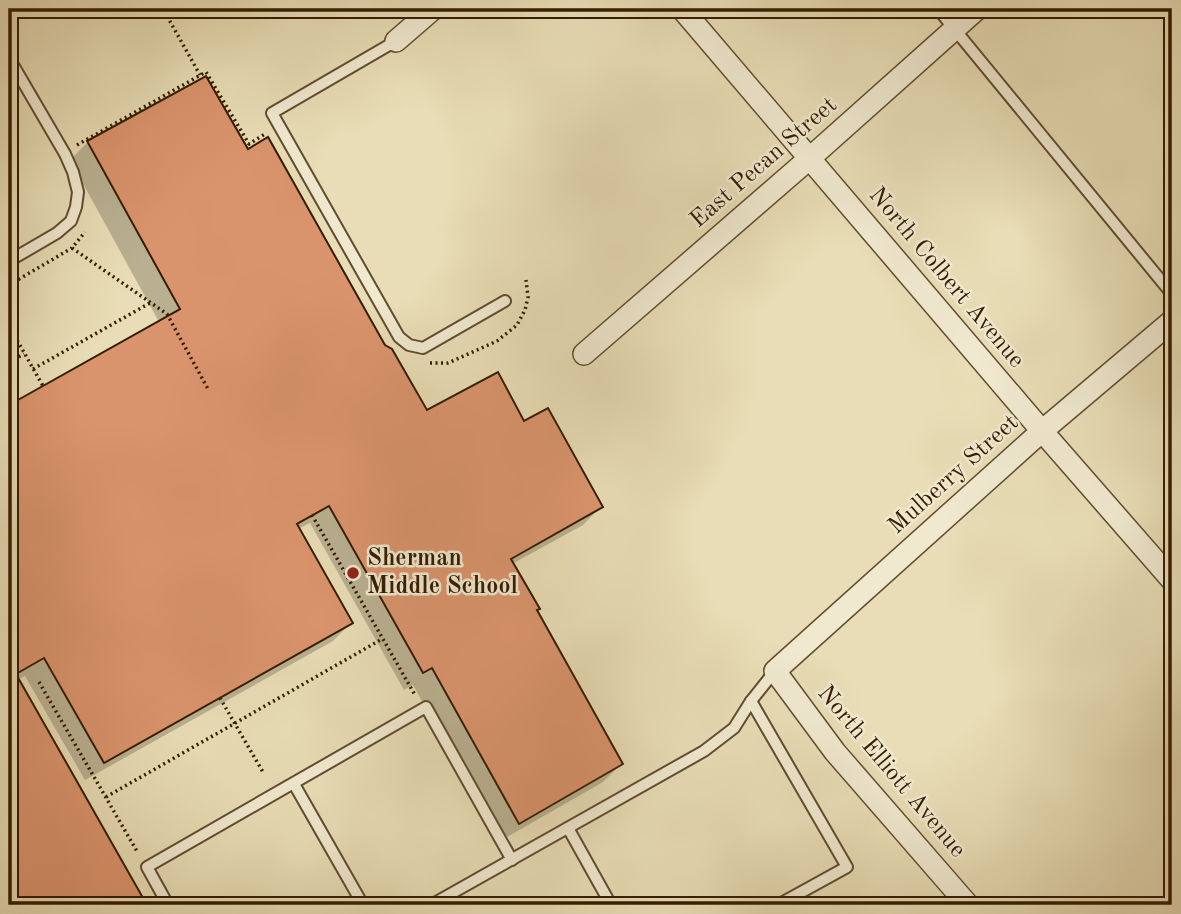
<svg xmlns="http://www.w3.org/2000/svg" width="1181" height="914" viewBox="0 0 1181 914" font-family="'Old Standard TT',serif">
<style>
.shadow{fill:#0003}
.building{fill:#da946d;stroke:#341c00;stroke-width:2}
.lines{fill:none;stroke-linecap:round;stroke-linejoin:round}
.lane-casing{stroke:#614c2e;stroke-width:14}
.street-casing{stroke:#614c2e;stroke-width:24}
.path{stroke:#341c00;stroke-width:3.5;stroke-dasharray:2 3.5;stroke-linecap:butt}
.lane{stroke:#f0e9d0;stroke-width:10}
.street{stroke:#f0e9d0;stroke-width:21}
.poi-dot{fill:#8f2418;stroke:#f0e9d0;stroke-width:2.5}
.labels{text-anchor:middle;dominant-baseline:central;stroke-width:5;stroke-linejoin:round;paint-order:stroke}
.street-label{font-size:24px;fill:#341c00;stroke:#f0e9d0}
.poi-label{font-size:24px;font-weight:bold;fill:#341c00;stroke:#f0e9d0;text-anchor:start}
</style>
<rect width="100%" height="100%" fill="#e8ddb6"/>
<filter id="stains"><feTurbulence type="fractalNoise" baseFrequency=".00286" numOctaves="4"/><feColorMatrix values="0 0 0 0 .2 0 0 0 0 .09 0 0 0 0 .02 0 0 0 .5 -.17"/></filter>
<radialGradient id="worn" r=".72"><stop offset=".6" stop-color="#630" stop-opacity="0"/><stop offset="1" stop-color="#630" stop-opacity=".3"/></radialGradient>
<!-- shadow -->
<path class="shadow" d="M88 142 248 151 384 346 427 412 524 424 601 507 583 525 512 564 536 611 621 764 603 782 500 841 413 685 404 690 310 523 298 529 351 623 333 641 85 780 25 676 17 680 142 901 138 905H9V407L159 322 70 160Z"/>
<!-- building -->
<path class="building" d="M206 76 248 149 268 137 385 345 392 349 427 410 498 372 524 421 548 408 603 507 511 559 540 609 537 610 623 764 519 824 432 668 423 673 329 506 297 524 353 623 104 763 44 658 16 674 147 905H9V405L180 309 87 141Z"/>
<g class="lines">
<!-- lane casing -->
<g class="lane-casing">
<g id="lane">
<path d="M938 9 1172 294"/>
<path d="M396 41 272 113 399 337 409 345 423 348 505 301"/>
<path d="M9 58 65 154 73 172 78 192 76 207 71 221 57 233 9 261"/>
<path d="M751 701 847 867 778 905"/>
<path d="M294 784 363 905"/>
<path d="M568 828 611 905"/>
<path d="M168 905 147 867 426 707 512 860"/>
<path d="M431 905 704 751 734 728 751 701 775 671"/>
</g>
</g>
<!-- street casing -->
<g class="street-casing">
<g id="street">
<path d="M682 9 1042 431 1172 580"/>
<path d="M1171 9 1172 10"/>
<path d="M396 41 433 9"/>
<path d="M584 354 810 158 977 9"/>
<path d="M968 905 835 752 775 671 1042 431 1172 321"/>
</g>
</g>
<!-- path -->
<g class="path">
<path d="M167 16 200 75"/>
<path d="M77 145 206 72 249 144 265 134"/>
<path d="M72 248 167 314 208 389"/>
<path d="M9 285 72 248 85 232"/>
<path d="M9 326 43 386"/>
<path d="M9 362 24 354"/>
<path d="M430 363H448L497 341 517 325 525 310 528 297 526 280"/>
<path d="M33 369 150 303"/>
<path d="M312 515 415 695"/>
<path d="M39 682 138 853"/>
<path d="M220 698 263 772"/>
<path d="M106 797 382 639"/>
</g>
<!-- lane -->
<use href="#lane" class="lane"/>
<!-- street -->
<use href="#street" class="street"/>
</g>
<!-- markers -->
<circle class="poi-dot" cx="353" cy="573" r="7"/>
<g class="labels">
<!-- street labels -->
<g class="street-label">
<text transform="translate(764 163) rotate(-41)">East Pecan Street</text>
<text transform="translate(946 278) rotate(50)">North Colbert Avenue</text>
<text transform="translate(954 475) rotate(-42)">Mulberry Street</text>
<text transform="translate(891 772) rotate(50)">North Elliott Avenue</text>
</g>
<!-- poi labels -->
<g class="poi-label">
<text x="367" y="559">Sherman<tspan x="367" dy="28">Middle School</tspan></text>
</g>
</g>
<!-- margin -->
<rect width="1181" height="914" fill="none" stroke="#e8ddb6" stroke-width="35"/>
<rect x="10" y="10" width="1160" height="893" fill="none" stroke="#341c00" stroke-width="3.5"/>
<rect x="18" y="18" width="1146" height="879" fill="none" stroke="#341c00" stroke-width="2"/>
<rect width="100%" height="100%" filter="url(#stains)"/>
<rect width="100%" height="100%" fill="url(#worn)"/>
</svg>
